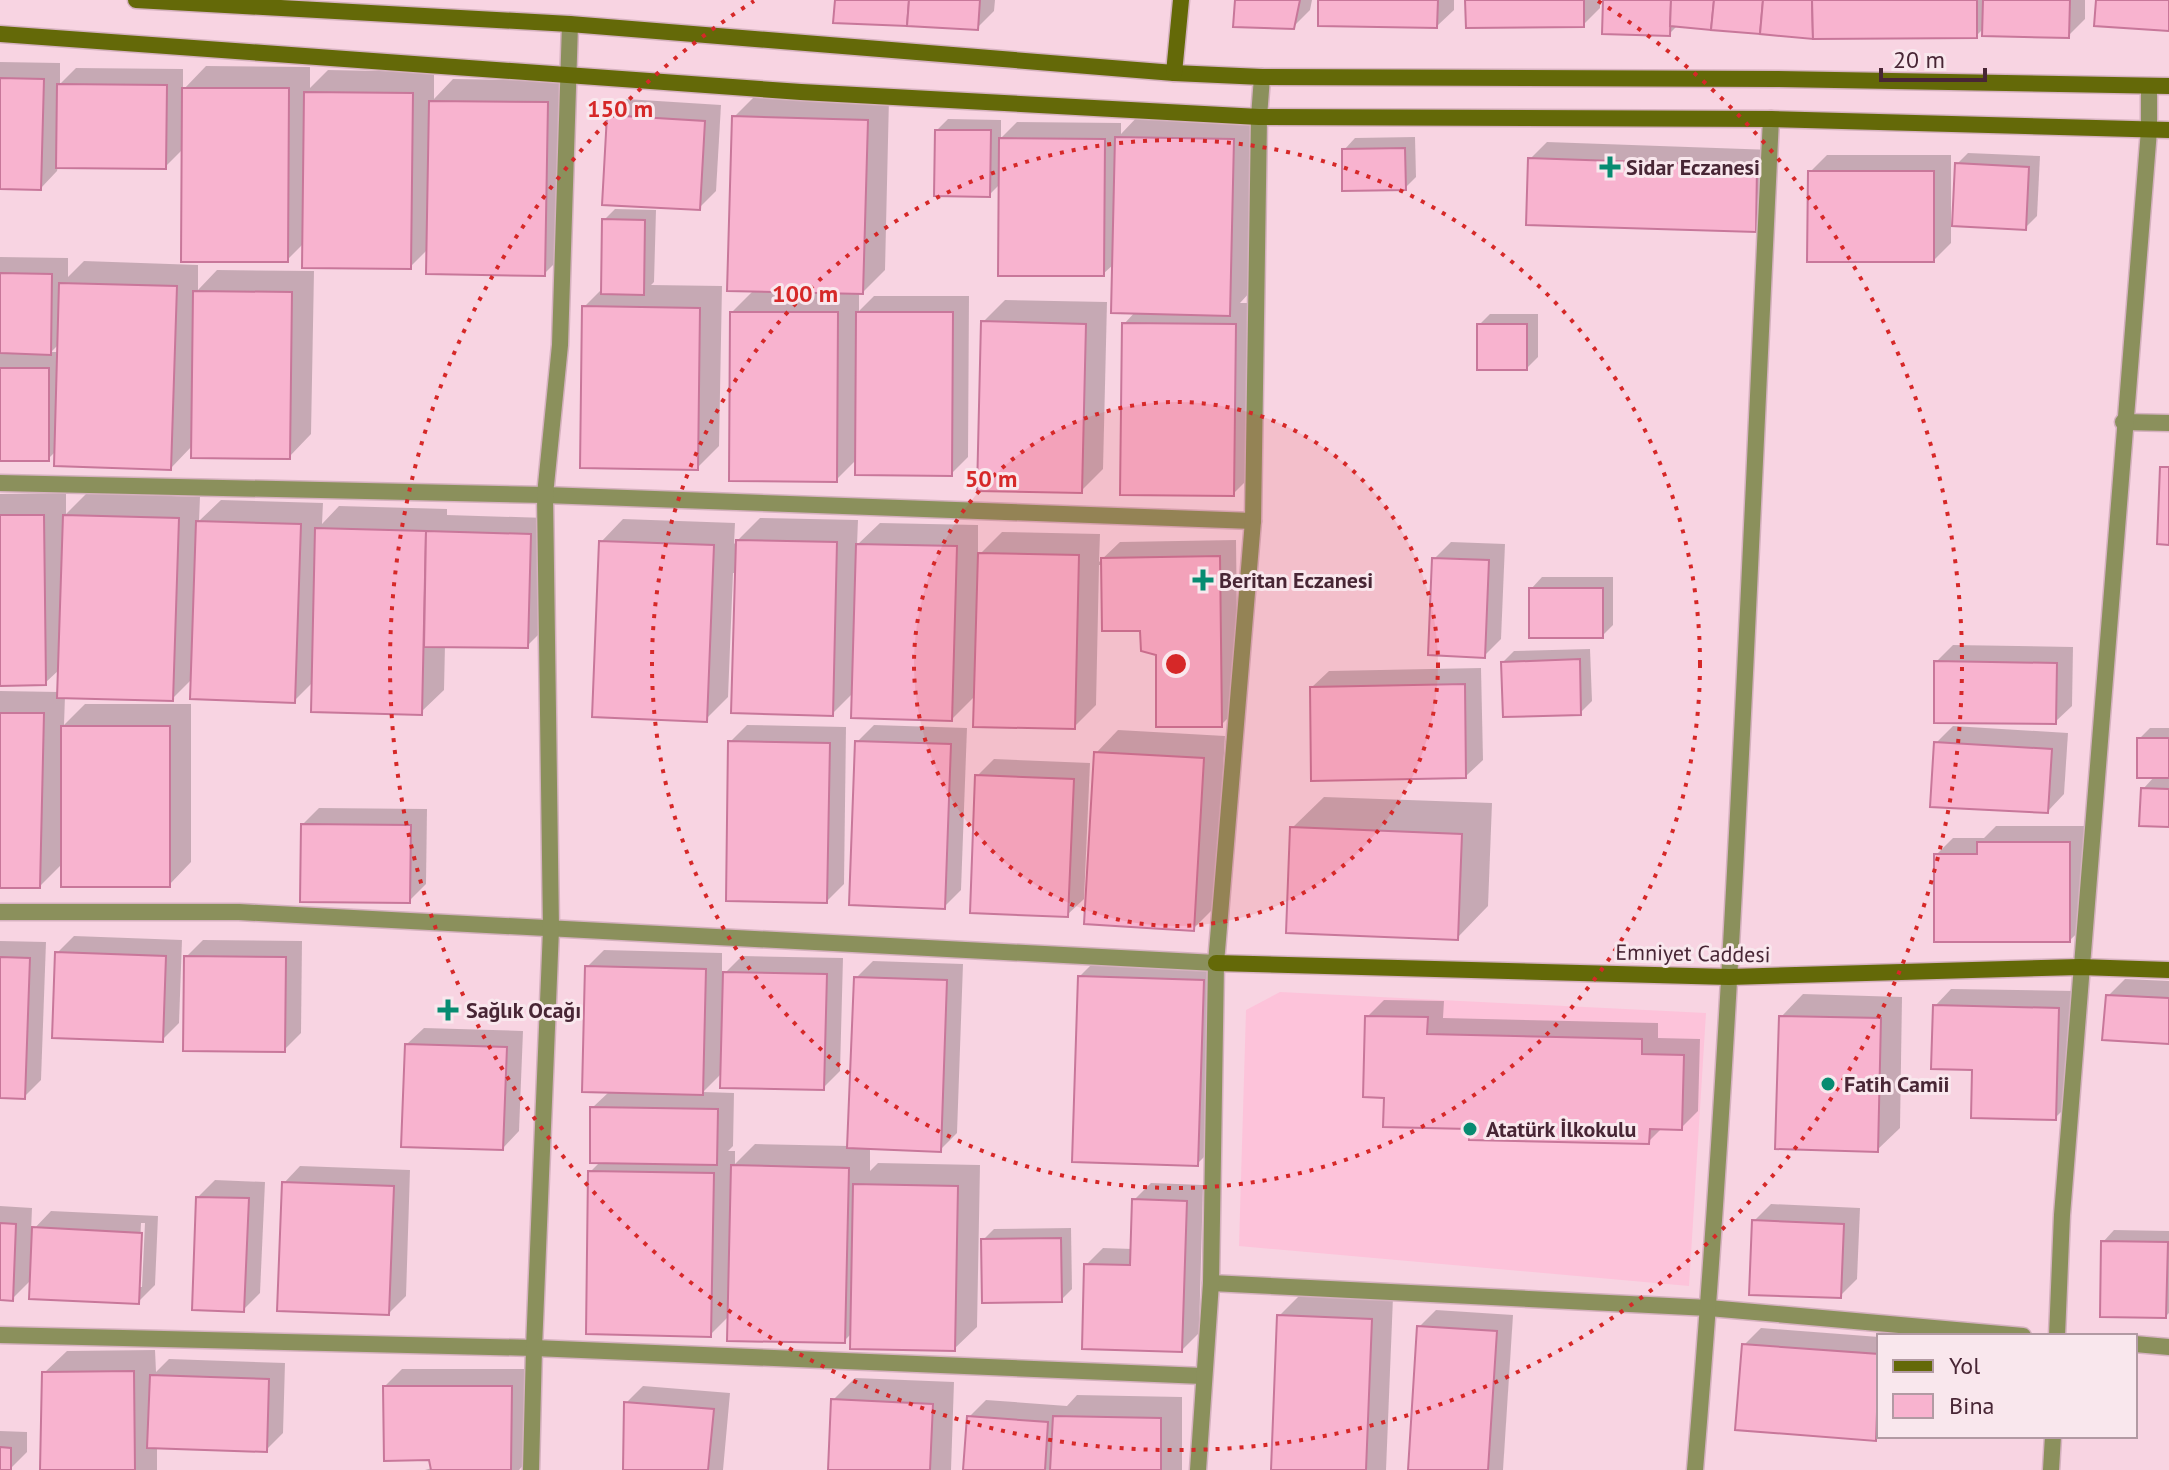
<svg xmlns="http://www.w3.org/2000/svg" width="2169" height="1470" viewBox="0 0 2169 1470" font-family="'PT Sans',sans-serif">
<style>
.built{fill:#fdc3da}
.shadow{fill:#0003;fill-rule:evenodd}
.building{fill:#f8b3cf;stroke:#c8779a;stroke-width:2}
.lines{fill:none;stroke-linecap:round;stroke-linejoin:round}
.street-casing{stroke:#d5b1bf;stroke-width:19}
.secondary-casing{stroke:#d5b1bf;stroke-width:19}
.street{stroke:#8b905c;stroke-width:16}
.secondary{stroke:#646908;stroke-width:16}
.ring{fill:none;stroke:#d62828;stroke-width:4;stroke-dasharray:4 8}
.poi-dot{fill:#078b71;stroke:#f9e7ed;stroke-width:3}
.labels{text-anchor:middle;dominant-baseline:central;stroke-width:6;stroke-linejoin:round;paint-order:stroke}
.poi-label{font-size:22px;font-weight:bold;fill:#482635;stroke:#f9e7ed;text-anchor:start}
.street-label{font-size:22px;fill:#482635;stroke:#f9e7ed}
.centre{fill:#d62828;stroke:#f9e7ed;stroke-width:4}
.ring-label{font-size:24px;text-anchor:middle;font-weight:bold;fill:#d62828;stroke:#f9e7ed;stroke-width:6;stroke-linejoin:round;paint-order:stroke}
</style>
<rect width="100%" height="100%" fill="#f8d4e2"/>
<!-- built -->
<path class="built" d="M1280 992 1706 1013 1689 1286 1239 1246 1246 1010Z"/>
<!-- shadow -->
<g class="shadow">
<path d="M837 0H995L994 11 977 28Z"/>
<path d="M1237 0H1312L1310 10 1293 27Z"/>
<path d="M1320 0H1454V10L1437 26Z"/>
<path d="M1467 0H1600V8L1583 25Z"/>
<path d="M1605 0H2085V19L2068 36 1984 28 1976 36 1678 25 1669 34Z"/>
<path d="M0 62 60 63V84L76 68 183 69V90L206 66 310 67V88L328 70 434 72V99L453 79 569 81 566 252 544 274 428 249 410 267 304 243 287 260 183 149 165 167 58 166 57 171 41 188 0 187Z"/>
<path d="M756 95 889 98 885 270 863 292H859V311L874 296H969L968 457 951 474 857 459 836 480 732 312 754 290 734 117Z"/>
<path d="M626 99 721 105 716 191 699 208 609 116Z"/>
<path d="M1139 115 1255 118 1251 291 1240 303H1257L1255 472 1233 494 1124 324 1136 311 1114 264 1103 274 1000 184 989 195 937 130 948 119 1001 120V138L1017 122 1121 123V134Z"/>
<path d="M1415 137 1416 177 1405 188 1344 150 1355 138Z"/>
<path d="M1547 142 1773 150 1772 213 1755 230 1530 159Z"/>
<path d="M1968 153 2040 156 2037 216 2025 228 1957 164Z"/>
<path d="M1827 155H1951V243L1934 260 1810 172Z"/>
<path d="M615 209 656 210 654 282 651 285 722 286 719 446 697 468 584 307 603 288 604 220Z"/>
<path d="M0 257 68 258V277L84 261 198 265V290L217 270 314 271 311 434 289 457 193 445 171 468 56 451 48 459H0ZM60 343 59 352H51Z"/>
<path d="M1005 300 1107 302 1103 469 1081 491 983 322Z"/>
<path d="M1490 314H1538V357L1527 368 1479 325Z"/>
<path d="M66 493V514L87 493 200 497 199 521 221 500 323 503 322 524 339 506 447 509V515L547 518 544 629 527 646 445 645 444 690 421 712 313 682 294 701 193 678 172 699 65 696 64 725 85 704H191V862L169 885 63 863 40 886H0V691L59 692 60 669 45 683 0 684V494Z"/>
<path d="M760 518 858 520 857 545 880 523 978 525V556L1002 532 1100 534 1099 562 1120 542 1236 540 1238 708 1221 725 1158 653 1103 565H1099L1096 705 1074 727 976 695 952 719 854 692 832 714 737 573H733L728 697 706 719 601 542 623 519 735 523 734 544Z"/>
<path d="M1451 542 1505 544 1501 639 1484 656 1434 559Z"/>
<path d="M1542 577H1613V625L1602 636 1531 589Z"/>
<path d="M1953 645 2073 647 2072 706 2055 722 1936 662Z"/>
<path d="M1590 649 1592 701 1580 713 1503 662 1514 651Z"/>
<path d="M1481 668 1483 760 1466 776 1312 687 1329 671Z"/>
<path d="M747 725 846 727 844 884 827 901 730 742Z"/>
<path d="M874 725 967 728 961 890 944 907 857 742Z"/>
<path d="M1953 726 2068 733 2064 794 2048 811 1936 743Z"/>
<path d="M2150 728H2169V825L2143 789 2155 776 2139 739Z"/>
<path d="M1118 730 1225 736 1215 907 1193 929 1096 753Z"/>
<path d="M994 759 1090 763 1084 899 1067 915 977 776Z"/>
<path d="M1324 797 1492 803 1488 906 1457 938 1292 828Z"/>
<path d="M319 808 427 809 426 884 409 901 302 825Z"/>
<path d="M1996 826H2086L2087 924 2070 940 1936 855 1953 838H1984Z"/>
<path d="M74 936 182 940 179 1023 162 1040 57 953Z"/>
<path d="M203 940 302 941 301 1033 284 1050 186 957Z"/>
<path d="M0 941 46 942 41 1080 24 1097 0 1096Z"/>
<path d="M604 950 722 953V976L742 956 843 958 840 1071 823 1088 722 1073 703 1092 734 1093 733 1146 728 1151H735V1164L755 1144 849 1146 856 978 873 961 963 964 957 1133 940 1150 870 1147V1171L878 1163 980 1165 977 1327 954 1349 852 1333 844 1341 730 1315 710 1335 590 1172 601 1161 592 1108 610 1091 587 967Z"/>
<path d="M1102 954 1225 958 1220 1141 1197 1164 1080 976Z"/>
<path d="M2125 979 2169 981V1042L2108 996Z"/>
<path d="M1951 989 2075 991 2072 1101 2055 1118 1935 1006Z"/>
<path d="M1803 994 1902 997 1900 1128 1877 1150 1781 1017Z"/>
<path d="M1384 1000 1444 1001 1443 1018 1658 1023V1038L1700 1039 1698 1111 1681 1128 1663 1127 1648 1142 1471 1127 1386 1096 1367 1017Z"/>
<path d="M424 1028 523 1031 519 1131 503 1148 407 1044Z"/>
<path d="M300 1166 410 1170 406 1296 389 1313 284 1183Z"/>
<path d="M215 1180 265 1182 260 1293 243 1310 198 1197Z"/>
<path d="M1151 1183 1203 1185 1199 1333 1182 1350 1086 1265 1103 1248 1133 1249 1134 1200Z"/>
<path d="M1771 1204 1860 1208 1857 1279 1840 1296 1754 1221Z"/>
<path d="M0 1206 32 1208 31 1232 51 1211 158 1216 155 1285 138 1302 32 1279 12 1299 0 1298ZM141 1223H145L142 1287H138Z"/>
<path d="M1071 1228 1072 1289 1061 1300 983 1240 994 1229Z"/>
<path d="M2114 1230 2169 1231V1313L2166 1316 2103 1242Z"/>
<path d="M1301 1294 1393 1297 1386 1470H1273L1279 1316Z"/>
<path d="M1436 1310 1513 1315 1503 1470H1410L1419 1327Z"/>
<path d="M1761 1328 1879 1337V1435L1875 1439 1744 1345Z"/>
<path d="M155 1350 156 1372 169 1359 285 1363 283 1433 266 1450 157 1446V1470H42L44 1373 67 1351Z"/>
<path d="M402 1369H528L527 1461 519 1470H537H425L432 1468 431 1458 385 1386Z"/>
<path d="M855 1378 954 1382 951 1470H830L833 1400Z"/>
<path d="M643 1386 730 1393 723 1470H625L626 1403Z"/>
<path d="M1077 1395 1182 1397V1470H965L969 1417 986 1400 1067 1406Z"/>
<path d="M0 1431 27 1432V1452L9 1470H0Z"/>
</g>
<!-- building -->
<g class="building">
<path d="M835 0H909L907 26 833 23Z"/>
<path d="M909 0H980L978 30 907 26Z"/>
<path d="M1235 0H1300L1294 29 1233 27Z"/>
<path d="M1318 0H1438L1437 28 1318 26Z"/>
<path d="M1465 0H1584V27L1466 28Z"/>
<path d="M1603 0H1671L1670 36 1602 34Z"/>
<path d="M1671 0H1714L1711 30 1670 26Z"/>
<path d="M1714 0H1763L1760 34 1711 30Z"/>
<path d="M1763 0H1812L1813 39 1760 34Z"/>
<path d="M1812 0H1977V38L1813 39Z"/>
<path d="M1983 0H2070L2069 38 1982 36Z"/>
<path d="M2096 0H2169V31L2094 26Z"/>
<path d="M0 78 44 79 41 190 0 189Z"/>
<path d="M57 84 167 85 166 169 56 168Z"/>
<path d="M182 88H289L288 262H181Z"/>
<path d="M304 92 413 93 411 269 302 268Z"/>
<path d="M429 101 548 102 545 276 426 274Z"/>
<path d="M607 115 705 121 700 210 602 205Z"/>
<path d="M732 116 868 120 863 294 727 291Z"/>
<path d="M935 130H991L990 197 934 196Z"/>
<path d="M1115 137 1234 139 1230 316 1111 313Z"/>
<path d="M999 138 1105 139 1104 276H998Z"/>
<path d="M1405 148 1406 190 1342 191V149Z"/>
<path d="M1528 158 1757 166 1756 232 1526 225Z"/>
<path d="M1955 163 2029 167 2026 230 1952 226Z"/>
<path d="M1808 171H1934V262H1807Z"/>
<path d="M602 219 645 220 644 295 601 294Z"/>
<path d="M0 273 52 274 51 355 0 353Z"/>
<path d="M59 283 177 286 171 470 54 466Z"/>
<path d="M193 291 292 292 290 459 191 458Z"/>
<path d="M582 306 700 308 698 470 580 468Z"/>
<path d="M730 312H838L837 482 729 481Z"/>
<path d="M856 312H953L952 476 855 475Z"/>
<path d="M981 321 1086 324 1082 493 977 491Z"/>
<path d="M1122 323 1236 324 1234 496 1120 495Z"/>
<rect x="1477" y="324" width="50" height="46"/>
<rect x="0" y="368" width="49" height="93"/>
<path d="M2160 467H2169V545L2157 544Z"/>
<path d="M0 515H44L46 685 0 686Z"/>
<path d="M63 515 179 518 173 701 57 698Z"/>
<path d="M196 521 301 524 295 703 190 699Z"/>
<path d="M315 528 426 531 422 715 311 712Z"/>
<path d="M426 531 531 534 528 648 424 647Z"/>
<path d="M736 540 837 542 833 716 731 713Z"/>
<path d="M599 541 714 545 707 722 592 717Z"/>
<path d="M856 544 957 546 952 721 851 718Z"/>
<path d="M978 553 1079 555 1075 729 973 727Z"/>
<path d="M1220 556 1222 727H1156V655L1141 651 1140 631H1102L1101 558Z"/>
<path d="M1432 558 1489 560 1485 658 1428 655Z"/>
<rect x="1529" y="588" width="74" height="50"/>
<path d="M1580 659 1581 715 1503 717 1501 662Z"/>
<path d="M1934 661 2057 663 2056 724 1934 723Z"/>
<path d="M1465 684 1466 778 1311 781 1310 687Z"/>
<path d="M0 713H44L40 888H0Z"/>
<rect x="61" y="726" width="109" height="161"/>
<rect x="2137" y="738" width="32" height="40"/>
<path d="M728 741 830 743 827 903 726 901Z"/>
<path d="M855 741 951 744 945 909 849 905Z"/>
<path d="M1934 742 2052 749 2048 813 1930 807Z"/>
<path d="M1094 752 1204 758 1194 931 1084 924Z"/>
<path d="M975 775 1074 779 1068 917 970 913Z"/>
<path d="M2141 788 2169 789V827L2139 826Z"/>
<path d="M301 824 411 825 410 903 300 902Z"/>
<path d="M1290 827 1462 834 1458 940 1286 933Z"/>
<path d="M1977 842H2070V942H1934V854H1977Z"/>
<path d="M55 952 166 956 163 1042 52 1038Z"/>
<path d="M184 956 286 957 285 1052 183 1051Z"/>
<path d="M0 957 30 958 25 1099 0 1098Z"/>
<path d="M585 966 706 969 703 1095 582 1092Z"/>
<path d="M723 972 827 974 824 1090 720 1088Z"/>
<path d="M1078 976 1204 980 1198 1166 1072 1162Z"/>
<path d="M854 977 947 980 941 1152 847 1148Z"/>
<path d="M2106 995 2169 998V1044L2102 1040Z"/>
<path d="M1933 1005 2059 1008 2056 1120 1971 1118 1972 1070 1931 1069Z"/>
<path d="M1365 1016 1428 1017 1427 1034 1642 1039V1054L1684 1055 1682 1130 1650 1129 1649 1144 1469 1140V1129L1383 1127 1384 1098 1363 1097Z"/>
<path d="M1779 1016 1881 1018 1878 1152 1775 1149Z"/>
<path d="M405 1044 507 1047 503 1150 401 1147Z"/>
<path d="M590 1107 718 1109 717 1165 590 1163Z"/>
<path d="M731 1165 849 1168 845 1343 727 1341Z"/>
<path d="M588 1171 714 1173 711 1337 586 1334Z"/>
<path d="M282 1182 394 1186 389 1315 277 1311Z"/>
<path d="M853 1184 958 1186 955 1351 850 1349Z"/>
<path d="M196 1197 249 1198 244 1312 192 1310Z"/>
<path d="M1132 1199 1187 1201 1182 1352 1082 1349 1084 1264 1130 1265Z"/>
<path d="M1752 1220 1844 1224 1841 1298 1749 1295Z"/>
<path d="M0 1223 16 1224 13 1301 0 1300Z"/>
<path d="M32 1227 142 1233 139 1304 29 1299Z"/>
<path d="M1061 1238 1062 1302 982 1303 981 1239Z"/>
<path d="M2101 1241 2168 1242 2166 1318 2100 1317Z"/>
<path d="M1277 1315 1372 1319 1366 1470H1271Z"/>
<path d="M1417 1326 1497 1331 1488 1470H1408Z"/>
<path d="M1742 1344 1879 1354 1876 1441 1735 1430Z"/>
<path d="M134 1371 135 1470H40L42 1372Z"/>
<path d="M150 1375 269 1379 267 1452 147 1448Z"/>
<path d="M383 1386H512L511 1470H431L429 1460 384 1461Z"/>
<path d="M831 1399 933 1404 930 1470H828Z"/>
<path d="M624 1402 714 1409 708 1470H623Z"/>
<path d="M967 1416 1048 1422 1045 1470H963Z"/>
<path d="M1053 1416 1161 1418V1470H1050Z"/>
<path d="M0 1447 11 1448V1470H0Z"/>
</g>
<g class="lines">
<!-- street casing -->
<g class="street-casing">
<g id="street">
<path d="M2123 422 2169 423"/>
<path d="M0 483 545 495 1253 521"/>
<path d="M0 912H239L1216 963"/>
<path d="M1211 1283 1709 1308 2023 1336"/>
<path d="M0 1335 534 1348 1203 1376"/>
<path d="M2057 1336 2062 1215 2149 130V86"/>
<path d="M2135 1344 2169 1347"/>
<path d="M531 1470 534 1348 551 929 545 495 560 345 570 24"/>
<path d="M1198 1470 1211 1283 1216 963 1253 521 1259 117 1262 77"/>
<path d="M1695 1470C1733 1021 1749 570 1771 119"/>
<path d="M2051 1470 2053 1436"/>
</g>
</g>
<!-- secondary casing -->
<g class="secondary-casing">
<g id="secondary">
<path d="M136 0 570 24 1174 73 1262 77 1775 79 2169 86"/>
<path d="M0 34 801 92 1259 117 1771 119 2169 130"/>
<path d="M1174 73 1181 0"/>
<path d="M1216 963 1729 977 2080 967 2169 970"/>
</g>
</g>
<!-- street -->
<use href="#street" class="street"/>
<!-- secondary -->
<use href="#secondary" class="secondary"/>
</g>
<!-- distance rings -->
<circle cx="1176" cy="664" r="262" fill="#d62828" fill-opacity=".12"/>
<g class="ring">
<circle cx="1176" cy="664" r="262"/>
<circle cx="1176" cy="664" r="524"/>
<path d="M1598 1A786 786 0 1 1 754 1"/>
</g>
<!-- markers -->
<g class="poi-dot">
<path d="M1606 155h8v8h8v8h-8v8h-8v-8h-8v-8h8z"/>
<path d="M1199 568h8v8h8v8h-8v8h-8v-8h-8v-8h8z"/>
<path d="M444 998h8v8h8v8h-8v8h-8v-8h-8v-8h8z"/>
<circle cx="1828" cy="1084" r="8"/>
<circle cx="1470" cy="1129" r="8"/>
</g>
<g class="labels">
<!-- poi labels -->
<g class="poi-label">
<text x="1626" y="167">Sidar Eczanesi</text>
<text x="1219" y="580">Beritan Eczanesi</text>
<text x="466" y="1010">Sağlık Ocağı</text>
<text x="1844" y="1084">Fatih Camii</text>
<text x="1486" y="1129">Atatürk İlkokulu</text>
</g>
<!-- street labels -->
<g class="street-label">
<text transform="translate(1693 953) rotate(1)">Emniyet Caddesi</text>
</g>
</g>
<circle cx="1176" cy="664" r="12" class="centre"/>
<g class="ring-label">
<text x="620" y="117">150 m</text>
<text x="805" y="302">100 m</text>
<text x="991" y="487">50 m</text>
</g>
<!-- legend -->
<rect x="1877" y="1334" width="260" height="104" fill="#f9e7ed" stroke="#b29aa3" stroke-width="2"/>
<rect x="1893" y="1360" width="40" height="12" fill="#646908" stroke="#b29aa3" stroke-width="2"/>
<text x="1949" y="1374" font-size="24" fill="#482635">Yol</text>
<rect x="1893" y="1394" width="40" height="24" fill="#f8b3cf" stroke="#b29aa3" stroke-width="2"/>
<text x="1949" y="1414" font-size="24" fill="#482635">Bina</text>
<!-- scale -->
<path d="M1881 68v12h104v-12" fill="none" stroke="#482635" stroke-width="4"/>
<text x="1893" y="68" font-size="24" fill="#482635" stroke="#f9e7ed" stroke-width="6" paint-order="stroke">20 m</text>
</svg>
